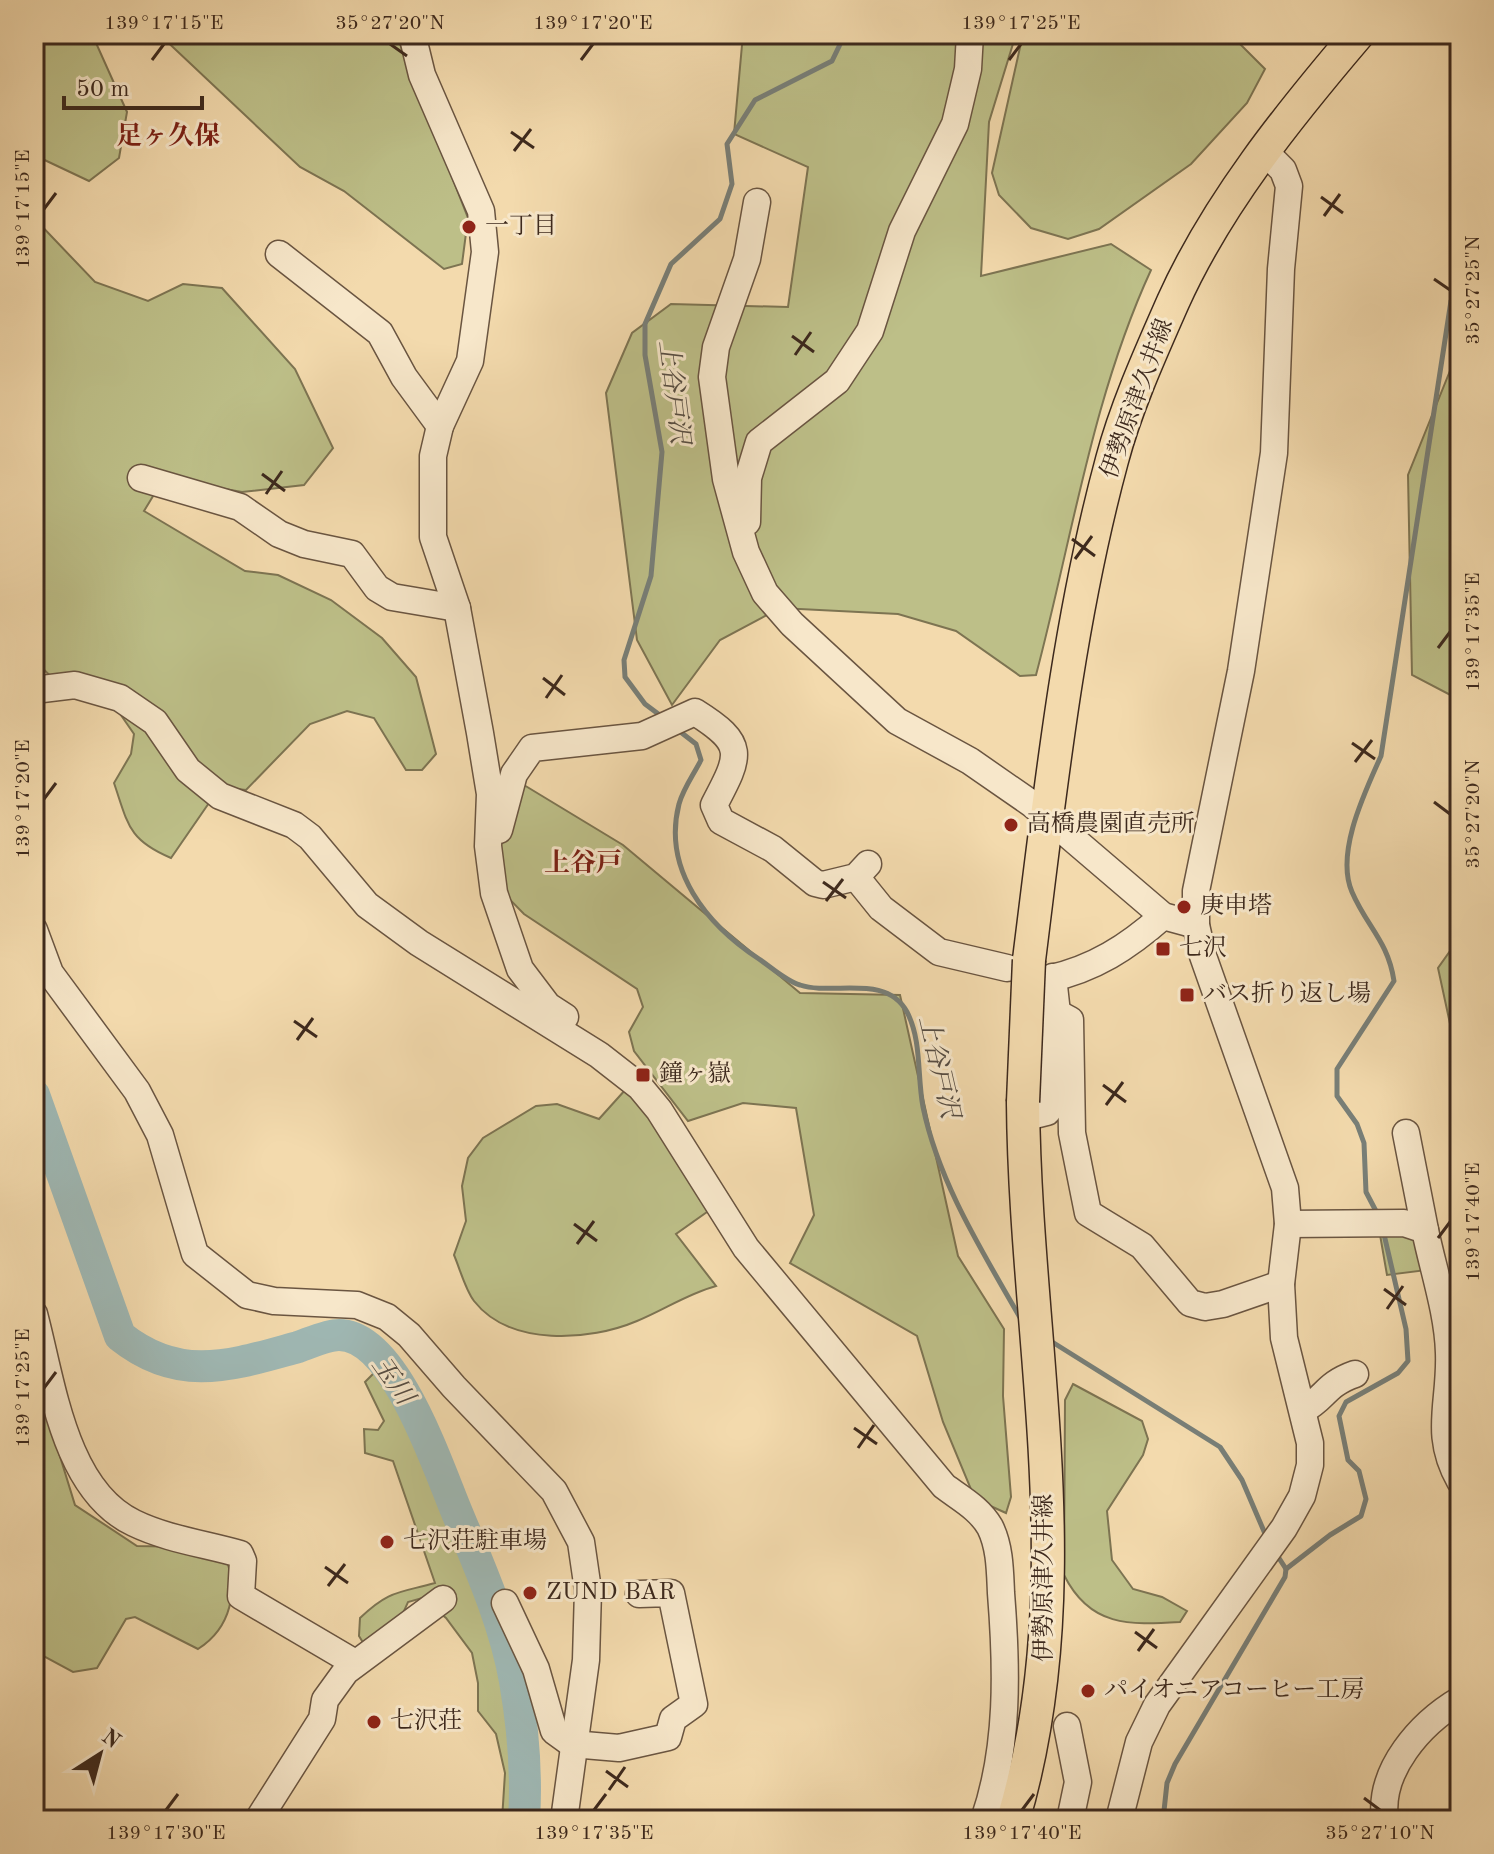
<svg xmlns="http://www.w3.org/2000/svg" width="1494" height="1854" viewBox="0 0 1494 1854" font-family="'Old Standard TT','Noto Serif JP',serif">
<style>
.green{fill:#bdbf88;stroke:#7d7452;stroke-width:2}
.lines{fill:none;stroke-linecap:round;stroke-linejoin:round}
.stream{stroke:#787f78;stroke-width:5}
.river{stroke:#9fb8b4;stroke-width:32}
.minor-casing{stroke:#6a5541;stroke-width:29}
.major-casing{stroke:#3d291d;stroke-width:35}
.minor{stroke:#f7e7ca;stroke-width:26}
.major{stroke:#f3daad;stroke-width:32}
.major-bridge-casing{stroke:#3d291d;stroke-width:35;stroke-linecap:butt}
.major-bridge{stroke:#f3daad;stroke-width:32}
.ticks{fill:none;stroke:#3d291d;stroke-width:3}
.poi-dot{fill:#8f2418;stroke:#f7e7ca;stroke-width:3}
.labels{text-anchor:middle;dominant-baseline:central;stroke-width:6;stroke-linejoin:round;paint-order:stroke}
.poi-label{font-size:24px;fill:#3d291d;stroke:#f7e7ca;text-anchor:start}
.street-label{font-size:24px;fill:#3d291d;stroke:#f7e7ca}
.neighbourhood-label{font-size:26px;font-weight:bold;fill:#7a1f14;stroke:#f7e7ca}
.water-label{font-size:26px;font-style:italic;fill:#564d43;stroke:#f7e7ca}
.neatline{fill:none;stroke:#3d291d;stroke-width:3}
.ticks-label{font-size:20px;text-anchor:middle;fill:#3d291d}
</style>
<rect width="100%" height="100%" fill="#f3daad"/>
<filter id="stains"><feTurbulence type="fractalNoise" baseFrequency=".0025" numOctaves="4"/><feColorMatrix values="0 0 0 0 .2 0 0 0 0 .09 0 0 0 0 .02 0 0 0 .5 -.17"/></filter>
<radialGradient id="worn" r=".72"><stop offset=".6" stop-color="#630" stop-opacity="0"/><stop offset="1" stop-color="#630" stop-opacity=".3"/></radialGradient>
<!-- green -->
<g class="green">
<path d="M34 34H92L127 112 119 158 89 181 34 155Z"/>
<path d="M159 34H396L468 218 462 264 444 269 344 191 300 167Z"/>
<path d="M743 34H1016L989 122 981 276 1111 244 1151 270C1092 398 1072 539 1036 675L1020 676 956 631 898 614 780 608 720 640 672 705 637 640 606 393 632 333 671 304 788 307 808 167 734 134Z"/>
<path d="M1023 34H1230L1265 69 1247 103 1191 164 1099 229 1068 239 1031 228 999 195 992 173Z"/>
<path d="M34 218 95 282 148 301 183 284 222 288 295 369 333 448 304 485 242 492 164 478 144 511 245 571 278 575 331 600 382 638 416 677 436 754 422 770H406L374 718 347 711 310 724 246 790 220 787 171 858C128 840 128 824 114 783L131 754 134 734 116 708 71 696 34 660Z"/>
<path d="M1460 346V700L1412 675 1408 475Z"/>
<path d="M519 782 623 845 800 993 900 995 958 1256 1004 1329 1003 1396 1011 1497 1006 1513 975 1499 943 1422 917 1336 790 1263 814 1215 796 1108 743 1103 688 1121 634 1051 629 1032 643 1007 637 989 524 914 480 869Z"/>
<path d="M1460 937V1070L1438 968Z"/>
<path d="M626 1089 639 1101 714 1207 676 1234 716 1286C687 1294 664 1310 637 1321 590 1341 510 1347 474 1301 465 1289 460 1269 454 1255L466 1221 462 1186 468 1158 483 1138 536 1106 557 1104 599 1119Z"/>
<path d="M1379 1229 1416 1230 1427 1270 1387 1275Z"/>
<path d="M34 1372 75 1505 137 1546 194 1547 224 1554C240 1589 231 1628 198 1649L135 1617 126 1619 97 1668 73 1672 34 1651Z"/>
<path d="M375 1372 389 1386 407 1420 419 1433 455 1524 457 1550 474 1584 495 1592 508 1623 518 1667C492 1702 512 1725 519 1763 522 1781 520 1801 519 1820H502L505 1773 496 1734 478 1711V1683L472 1653 446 1618 422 1598 408 1602 400 1620 367 1649 359 1636 360 1618C389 1590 399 1593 435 1583L393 1461 365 1453 364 1429 378 1430 384 1421 365 1382Z"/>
<path d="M1073 1384 1142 1421 1148 1439 1143 1455 1107 1511 1112 1560 1133 1589 1162 1597 1187 1611 1180 1622C1129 1625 1090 1627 1064 1575L1065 1400Z"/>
</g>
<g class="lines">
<!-- stream -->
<g class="stream">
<path d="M661 716 645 704 625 677 624 660 651 576 662 452 645 355V324L671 264 720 219 732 184 727 144 755 100 832 61 845 34"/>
<path d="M678 730 696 744 701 760C694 774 683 789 679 804 662 870 707 925 759 959 771 967 786 981 800 985 833 996 886 973 907 1012 922 1041 917 1076 923 1107 939 1184 984 1254 1022 1321"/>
<path d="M1377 1213 1366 1192 1364 1143 1357 1124 1337 1096V1069L1394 981C1388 941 1367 927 1352 892 1335 853 1365 792 1381 756L1451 301 1460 282"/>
<path d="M1049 1340 1220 1447 1242 1480 1266 1536"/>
<path d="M1286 1569 1330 1535 1361 1516 1366 1499 1359 1471 1348 1460 1339 1416 1346 1402 1398 1373 1408 1361 1406 1329 1383 1230"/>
<path d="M1163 1820 1167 1783 1175 1764 1285 1577 1286 1569 1277 1555"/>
</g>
<!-- river -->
<path class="river" d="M34 1095 120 1336C180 1384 232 1365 298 1347 310 1343 327 1335 339 1335 396 1335 439 1471 458 1515 480 1568 505 1624 515 1681 523 1727 527 1773 524 1820"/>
<!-- minor casing -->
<g class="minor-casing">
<g id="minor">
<path d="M412 34 422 75 481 211 485 252 470 361 440 426 433 456V537L457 608 480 733 490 794 488 846 494 893 520 969 548 1006 565 1017"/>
<path d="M757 202 747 259 716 347 712 377 726 479 746 552 765 593 792 624 897 721 970 761 1032 804 1163 916 1196 925"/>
<path d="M279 254 380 333 404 377 440 426"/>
<path d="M141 478 240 507 279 534 304 544 352 554 377 588 392 597 457 608"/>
<path d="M747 522 748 478 759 442 837 381 870 331 902 231 955 124 968 69 970 34"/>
<path d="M34 690 75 685 120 698 155 722 188 770 220 796 294 825 310 837 367 905 419 943 599 1055 640 1087 659 1110 746 1248 944 1486C961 1499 979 1508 990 1527 1000 1547 1000 1571 1001 1593 1007 1668 1009 1748 984 1820"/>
<path d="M499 830 514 774 532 748 642 736 695 712C746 744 741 754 714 805L721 821 773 849 815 883 823 885 856 877 868 864"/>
<path d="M856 877 881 908 939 952 1007 968"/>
<path d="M34 930 50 973 137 1091 160 1135 195 1254 247 1295 274 1301 357 1305 387 1317 409 1335 454 1387 554 1491 581 1542 588 1590 586 1660 564 1820"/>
<path d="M1048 979C1094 969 1128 947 1163 916"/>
<path d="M1057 1013 1070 1020 1072 1133 1088 1213 1142 1246 1190 1303 1205 1307 1223 1304 1281 1284"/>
<path d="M1023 1118 1047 1112 1053 1104V1025L1057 1013 1053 977"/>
<path d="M1406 1133 1425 1230"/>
<path d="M1288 1224 1404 1223 1425 1230C1433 1269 1448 1313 1449 1353 1451 1403 1433 1434 1460 1481"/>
<path d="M34 1314C52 1381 64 1490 134 1523 167 1539 205 1544 240 1554L243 1561 241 1596 355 1663"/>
<path d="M1303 1410C1326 1398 1324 1385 1355 1374"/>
<path d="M505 1603 536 1669 554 1731 572 1744 619 1748 668 1737 673 1719 694 1704 671 1593 639 1594"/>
<path d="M1067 1726 1078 1782 1070 1820"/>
<path d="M258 1820 322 1719 325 1700 346 1671 443 1599"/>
<path d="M1119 1820 1139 1742 1157 1705 1284 1528 1302 1496 1310 1465V1443L1284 1338 1281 1284 1288 1224 1285 1188 1203 956 1196 925V891L1241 671 1274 453 1281 269 1289 186 1283 170 1265 152"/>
<path d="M1385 1820C1378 1770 1421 1723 1460 1700"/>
</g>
</g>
<!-- major casing -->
<g class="major-casing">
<g id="major">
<path d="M1029 960C1050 793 1068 622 1112 460 1126 407 1151 352 1173 302 1217 204 1289 115 1358 34"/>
<path d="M1013 1820C1084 1582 1025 1344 1023 1102"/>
</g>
</g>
<!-- minor -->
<use href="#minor" class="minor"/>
<!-- major -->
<use href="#major" class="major"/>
<!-- major-bridge casing -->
<g class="major-bridge-casing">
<path id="major-bridge" d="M1023 1102 1029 960"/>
</g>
<!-- major-bridge -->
<use href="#major-bridge" class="major-bridge"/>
</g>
<!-- ticks -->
<path class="ticks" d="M390 44 407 56M152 60 164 44M581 60 593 44M1009 60 1021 44M511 132 534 148M514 151 531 129M1321 197 1343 213M44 209 56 193M1324 216 1340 194M1434 279 1450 290M792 336 814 352M795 355 811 332M262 474 285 491M266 494 282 471M1072 539 1095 556M1075 559 1092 536M1438 648 1450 632M543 678 565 695M546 698 562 675M1352 743 1375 759M1355 762 1372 740M44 799 56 783M1434 802 1450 814M823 882 846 898M826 901 843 879M294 1021 317 1037M297 1040 313 1018M1103 1085 1126 1102M1106 1105 1123 1082M574 1224 597 1241M1438 1238 1450 1222M577 1244 594 1221M1384 1289 1406 1305M1387 1309 1403 1286M44 1388 56 1372M854 1428 877 1444M858 1448 874 1425M325 1567 348 1583M328 1586 345 1564M1135 1632 1157 1648M1138 1651 1154 1629M606 1771 628 1787M609 1790 625 1767M1364 1798 1380 1810M166 1810 178 1794M594 1810 606 1794M1022 1810 1034 1794"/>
<!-- markers -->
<g class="poi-dot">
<circle cx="469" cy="227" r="8"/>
<circle cx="1011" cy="825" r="8"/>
<circle cx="1184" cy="907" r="8"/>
<rect x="1155" y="941" width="16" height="16" rx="4"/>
<rect x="1179" y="987" width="16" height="16" rx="4"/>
<rect x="635" y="1067" width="16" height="16" rx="4"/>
<circle cx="387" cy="1542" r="8"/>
<circle cx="530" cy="1593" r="8"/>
<circle cx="1088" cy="1691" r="8"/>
<circle cx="374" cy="1722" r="8"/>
</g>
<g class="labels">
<!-- poi labels -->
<g class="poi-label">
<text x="485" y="227">一丁目</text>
<text x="1027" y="825">高橋農園直売所</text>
<text x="1200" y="907">庚申塔</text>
<text x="1179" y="949">七沢</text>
<text x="1203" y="995">バス折り返し場</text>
<text x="659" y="1075">鐘ヶ嶽</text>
<text x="403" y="1542">七沢荘駐車場</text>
<text x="546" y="1593">ZUND BAR</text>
<text x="1104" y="1691">パイオニアコーヒー工房</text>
<text x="390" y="1722">七沢荘</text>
</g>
<!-- street labels -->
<g class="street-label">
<text transform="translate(1138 399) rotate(-70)">伊勢原津久井線</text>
<text transform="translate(1045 1578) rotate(-90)">伊勢原津久井線</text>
</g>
<!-- neighbourhood labels -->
<g class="neighbourhood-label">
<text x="168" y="137">足ヶ久保</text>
<text x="583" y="864">上谷戸</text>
</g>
<!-- water labels -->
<g class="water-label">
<text transform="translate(673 392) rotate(83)">上谷戸沢</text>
<text transform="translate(938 1067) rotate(77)">上谷戸沢</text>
<text transform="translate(392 1381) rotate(55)">玉川</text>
</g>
</g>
<!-- margin -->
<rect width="1494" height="1854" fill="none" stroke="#f3daad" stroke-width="88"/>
<!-- north arrow -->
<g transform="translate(100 1754) rotate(36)" stroke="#f7e7ca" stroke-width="6" paint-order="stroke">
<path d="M0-6L14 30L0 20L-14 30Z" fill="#3d291d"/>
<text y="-12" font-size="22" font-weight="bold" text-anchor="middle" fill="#3d291d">N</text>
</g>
<!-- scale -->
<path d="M64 96v12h138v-12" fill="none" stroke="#3d291d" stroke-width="4"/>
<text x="76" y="96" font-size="24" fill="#3d291d" stroke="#f7e7ca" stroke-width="6" paint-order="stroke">50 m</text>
<rect x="44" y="44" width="1406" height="1766" class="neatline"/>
<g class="ticks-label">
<text x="164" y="29">139°17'15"E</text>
<text x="390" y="29">35°27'20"N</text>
<text x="593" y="29">139°17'20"E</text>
<text x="1021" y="29">139°17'25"E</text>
<text transform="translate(22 209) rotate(-90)" y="7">139°17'15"E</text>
<text transform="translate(1472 290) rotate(-90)" y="7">35°27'25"N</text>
<text transform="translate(1472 632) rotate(-90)" y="7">139°17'35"E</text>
<text transform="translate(22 799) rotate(-90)" y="7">139°17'20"E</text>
<text transform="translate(1472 814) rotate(-90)" y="7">35°27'20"N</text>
<text transform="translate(1472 1222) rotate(-90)" y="7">139°17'40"E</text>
<text transform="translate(22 1388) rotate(-90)" y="7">139°17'25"E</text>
<text x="166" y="1839">139°17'30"E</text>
<text x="594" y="1839">139°17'35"E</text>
<text x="1022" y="1839">139°17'40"E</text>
<text x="1380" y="1839">35°27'10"N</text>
</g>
<rect width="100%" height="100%" filter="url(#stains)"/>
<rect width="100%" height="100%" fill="url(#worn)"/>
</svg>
